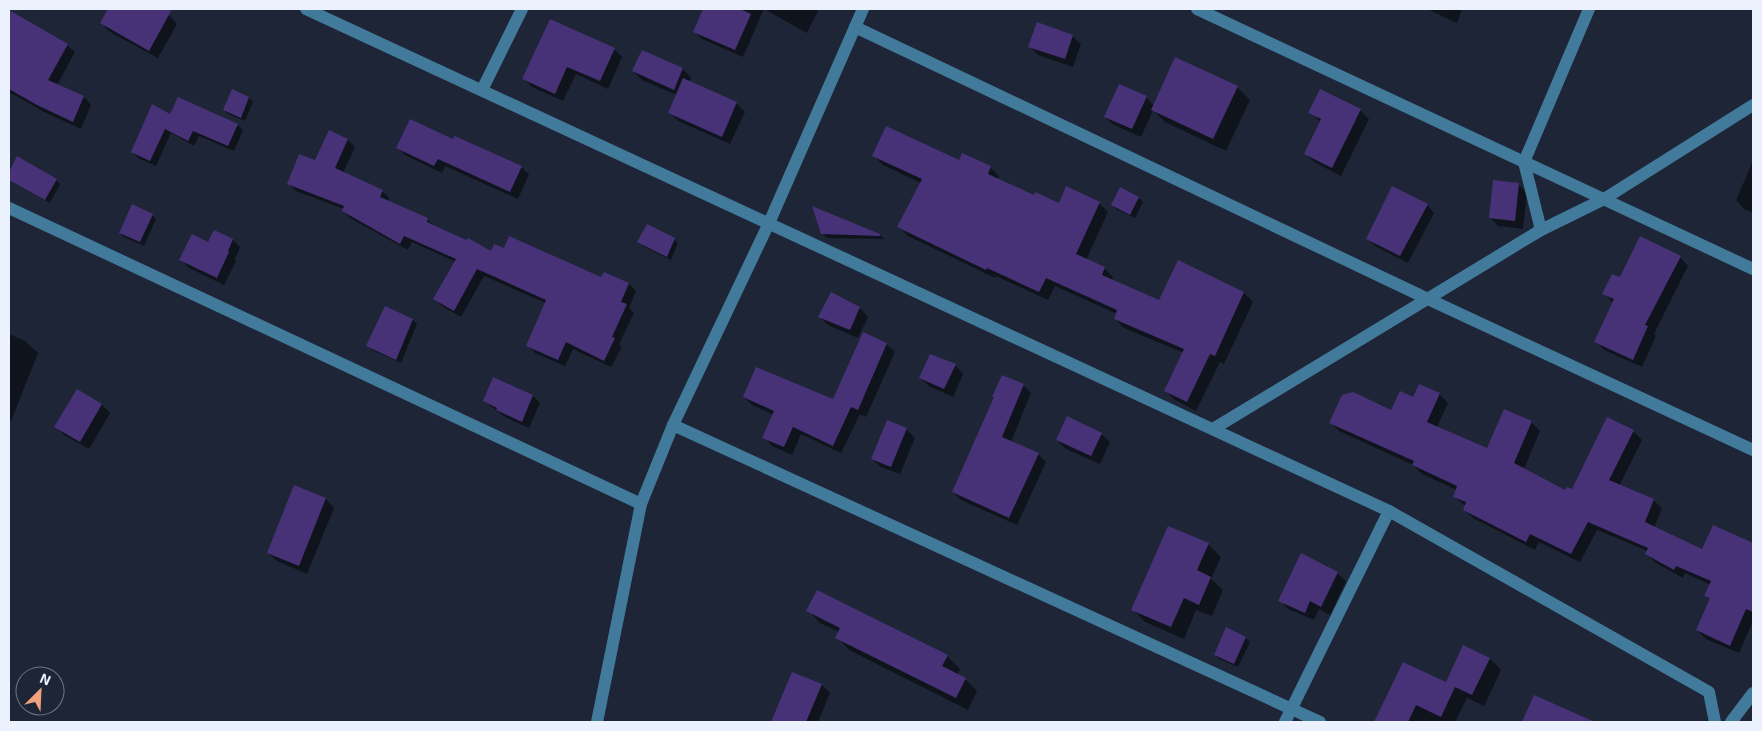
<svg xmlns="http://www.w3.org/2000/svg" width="1762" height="731" viewBox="0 0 1762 731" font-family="'Exo 2',sans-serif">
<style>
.shadow{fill:#0007}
.building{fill:#473278}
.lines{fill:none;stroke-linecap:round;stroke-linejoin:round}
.minor{stroke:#427a9b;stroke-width:12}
</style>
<rect width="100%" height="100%" fill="#1d2536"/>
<!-- shadow -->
<g class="shadow">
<path d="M110 9H157L169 15 177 24 158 58 110 32 102 23Z"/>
<path d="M704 9H819L807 33 764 9 743 57 702 39 694 31Z"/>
<path d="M1427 9H1462L1457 23Z"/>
<path d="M9 12 67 45 75 52 57 85 84 97 91 105 81 129 46 113 9 92Z"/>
<path d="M1072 36 1081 44 1073 67 1038 55 1030 46Z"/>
<path d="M614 49 622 57 608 89 576 74 563 101 532 87 524 79Z"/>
<path d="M642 51 683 69 691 78 689 82 736 103 745 112 730 144 678 121 669 112 677 95 642 80 633 71Z"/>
<path d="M1237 87 1250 100 1226 151 1165 122 1153 110 1141 137 1114 125 1105 117 1146 97 1154 106Z"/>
<path d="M1321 90 1360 110 1369 119 1341 176 1314 162 1306 154 1321 122 1310 113Z"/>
<path d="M232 91 249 98 253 102 245 121 228 114 224 110Z"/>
<path d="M171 115 237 125 243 130 234 151 199 136 194 146 171 133 156 166 138 158 133 152Z"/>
<path d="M329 131 348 140 355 147 343 173 382 191 389 198 388 202 427 219 435 227 492 253 629 284 636 291 629 308 634 313 619 344 622 347 611 367 573 349 565 366 535 353 528 346 546 303 484 276 461 317 442 306 435 299 456 262 412 242 408 250 350 218 343 211 344 209 296 191 288 183 316 162Z"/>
<path d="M454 141 521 167 529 174 518 199 445 166 442 173 405 155 398 148Z"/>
<path d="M874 156 959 162 990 167 999 176 998 180 1034 196 1059 205 1099 203 1108 212 1086 260 1104 268 1113 277 1112 281 1159 302 1178 262 1244 293 1253 302 1224 364 1220 362 1196 411 1175 400 1166 391 1184 353 1124 328 1115 319 1117 314 1055 286 1048 300 996 276 995 278 908 236 899 227 921 183 883 165Z"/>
<path d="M1753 161V213L1744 209 1736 200Z"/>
<path d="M10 179 56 180 60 184 50 203 14 183Z"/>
<path d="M1494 182 1519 185 1527 193 1523 229 1498 226 1490 217Z"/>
<path d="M1139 198 1143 202 1135 218 1116 209 1112 205Z"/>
<path d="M1427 205 1434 213 1408 263 1375 246 1367 238Z"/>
<path d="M152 215 156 219 144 246 124 237 120 233Z"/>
<path d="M822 233 880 235 884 239 827 238Z"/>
<path d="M674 239 678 243 671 260 643 246 639 242Z"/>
<path d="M233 240 240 247 235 259 236 261 224 285 189 268 181 260 209 243Z"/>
<path d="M1680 257 1688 266 1654 334 1656 336 1642 367 1604 350 1596 341 1614 303 1603 293 1621 279Z"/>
<path d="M386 308 413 320 417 324 401 363 372 350 368 346Z"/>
<path d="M860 308 868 317 858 338 828 325 820 317Z"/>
<path d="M9 334 25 341 38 353 9 426Z"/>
<path d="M886 344 895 352 866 417 860 414 841 453 801 434 792 455 772 446 764 437 774 415 752 405 744 397 834 400Z"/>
<path d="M955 365 963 374 953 397 929 386 920 378Z"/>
<path d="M494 379 533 396 540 403 529 428 505 417 484 401Z"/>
<path d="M1023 385 1031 393 1011 442 1038 454 1046 462 1017 525 961 500 953 492Z"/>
<path d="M77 391 102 405 110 413 89 449 64 435 56 427Z"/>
<path d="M1439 394 1448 403 1437 427 1488 450 1531 422 1540 431 1524 469 1566 491H1572L1633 431 1642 440 1619 486 1653 500 1662 508 1654 528 1702 551 1713 526 1753 544V621L1739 653 1706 639 1697 630 1711 600 1706 595 1711 585 1685 573 1683 578 1656 563 1647 554 1648 551 1597 530 1580 562 1539 542 1535 550 1473 518 1464 510 1466 506 1454 497 1457 490 1422 474 1413 465 1339 431 1331 422 1392 411 1414 398Z"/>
<path d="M906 429 915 438 900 474 881 467 872 459Z"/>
<path d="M1101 434 1110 442 1100 464 1066 449 1057 440Z"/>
<path d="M295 487 326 499 334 508 307 574 277 561 268 553Z"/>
<path d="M1208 544 1221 557 1211 579 1223 590 1212 616 1196 610 1184 639 1145 622 1133 609Z"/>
<path d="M1337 573 1346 581 1330 615 1319 609 1314 620 1288 609 1280 600Z"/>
<path d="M808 610 947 656 960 669 957 675 965 679 977 691 968 710 849 650 837 637 839 632 820 623Z"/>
<path d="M1227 629 1246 638 1250 642 1238 667 1219 659 1215 655Z"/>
<path d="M1490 659 1501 670 1484 706 1467 698 1455 722H1375L1403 663 1446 684Z"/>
<path d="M793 673 822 685 830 693 818 722H772Z"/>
<path d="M1535 696 1592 722H1525L1524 721Z"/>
</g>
<!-- building -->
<g class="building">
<path d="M108 9H172L149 51 100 23Z"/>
<path d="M703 9H740L751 14 735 50 693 32Z"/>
<path d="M9 10 68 44 48 80 84 96 73 122 37 105 9 89Z"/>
<path d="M550 19 615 48 600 81 567 67 555 94 522 79Z"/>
<path d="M1037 22 1073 35 1065 59 1028 47Z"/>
<path d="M642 50 683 68 674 90 632 71Z"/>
<path d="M1175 57 1238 86 1213 139 1151 110Z"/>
<path d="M683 78 737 102 722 137 668 113Z"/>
<path d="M1119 84 1147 96 1132 129 1104 117Z"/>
<path d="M232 89 249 97 241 118 223 110Z"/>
<path d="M1320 89 1361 109 1332 168 1304 154 1321 119 1308 113Z"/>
<path d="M178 97 238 124 228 146 193 131 188 141 165 129 150 161 131 152 152 104 170 114Z"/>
<path d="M410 119 453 139 455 136 522 166 510 192 438 159 434 166 396 148Z"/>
<path d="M886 126 959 160 962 153 991 166 988 174 1034 195 1035 192 1059 203 1066 186 1100 202 1076 254 1105 267 1102 275 1159 300 1178 260 1244 292 1215 356 1210 354 1187 402 1164 391 1184 349 1114 319 1117 310 1046 278 1039 292 987 268 986 270 897 227 922 179 872 156Z"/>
<path d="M329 130 348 139 335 168 383 190 380 197 428 218 427 222 466 240 468 238 491 251 494 244 504 248 509 236 601 277 604 272 629 283 621 302 627 304 612 337 615 338 604 361 566 342 558 360 526 346 546 300 477 269 454 311 433 299 456 259 404 236 400 244 342 211 344 206 287 184 299 154 315 160Z"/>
<path d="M17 156 57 179 45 200 9 180V172Z"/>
<path d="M1493 180 1519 183 1515 221 1489 218Z"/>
<path d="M1392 186 1428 204 1400 256 1366 239Z"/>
<path d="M1120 187 1139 197 1130 215 1111 205Z"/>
<path d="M132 204 153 214 140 242 119 233Z"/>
<path d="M812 206 880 234V236L821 234Z"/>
<path d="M647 224 675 238 667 257 637 242Z"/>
<path d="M214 230 233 239 228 251 229 252 217 278 179 260 192 234 208 242Z"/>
<path d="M1640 236 1681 256 1645 325 1648 326 1633 360 1594 342 1614 299 1602 294 1612 274 1620 277Z"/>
<path d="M831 292 860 307 850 330 818 317Z"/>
<path d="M385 306 413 319 396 360 366 346Z"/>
<path d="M863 332 887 343 858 410 851 407 833 446 793 427 784 447 762 438 774 411 743 397 756 367 833 399Z"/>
<path d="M930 354 956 364 944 389 919 378Z"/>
<path d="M1002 375 1024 384 1002 437 1039 453 1009 518 952 492 994 397H992Z"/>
<path d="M493 377 533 395 522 422 496 410 497 408 483 401Z"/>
<path d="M1419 384 1440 393 1427 422 1487 448 1504 409 1532 421 1514 463 1565 490 1567 487 1572 489 1607 417 1634 430 1609 480 1654 499 1645 522 1702 549 1713 525 1753 543V612L1746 609 1730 646 1696 630 1710 598 1704 596 1711 581 1676 566 1674 570 1645 554 1648 548 1588 522 1571 554 1530 534 1526 542 1463 510 1466 502 1453 497 1457 486 1412 465 1414 461 1329 423 1342 395 1353 392 1391 410 1400 391 1413 397Z"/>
<path d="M77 389 102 404 80 442 54 427Z"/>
<path d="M1067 416 1102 433 1091 456 1056 440Z"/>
<path d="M887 420 907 428 891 467 871 459Z"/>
<path d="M294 485 326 498 299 566 267 553Z"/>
<path d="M1168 526 1209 543 1197 570 1211 577 1199 605 1184 598 1171 627 1131 610Z"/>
<path d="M1301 553 1338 572 1321 607 1310 601 1305 613 1278 601Z"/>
<path d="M817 590 948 655 942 666 966 678 956 698 835 638 840 628 806 611Z"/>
<path d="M1226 627 1246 637 1234 664 1214 655Z"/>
<path d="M1463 645 1490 658 1472 695 1455 687 1441 717 1416 705 1408 722H1374L1403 662 1446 682Z"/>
<path d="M792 672 822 684 806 722H771Z"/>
<path d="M1534 695 1595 722H1522Z"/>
</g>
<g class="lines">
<!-- minor -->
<g class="minor">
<path d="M306 9 1389 511 1709 692 1715 722"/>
<path d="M1197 9 1753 269"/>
<path d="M855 27 1428 299 1753 450"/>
<path d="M482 90 522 9"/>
<path d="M9 208 641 504"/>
<path d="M1541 230 1524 162 1589 9"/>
<path d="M673 425 1320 722"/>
<path d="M1213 429 1541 230 1604 199 1753 105"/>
<path d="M597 722 641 504 673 425 769 223 863 9"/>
<path d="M1285 722 1389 511"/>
<path d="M1731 722 1753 693"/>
</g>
</g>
<!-- border -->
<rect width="1762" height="731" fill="none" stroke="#ecf1fe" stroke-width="20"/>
<!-- north arrow -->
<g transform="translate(40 691) rotate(24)"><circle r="24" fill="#1d2536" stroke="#707786"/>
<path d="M0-4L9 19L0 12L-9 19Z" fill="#f0a27a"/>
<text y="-8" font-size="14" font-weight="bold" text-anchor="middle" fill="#ecf1fe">N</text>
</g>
</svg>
